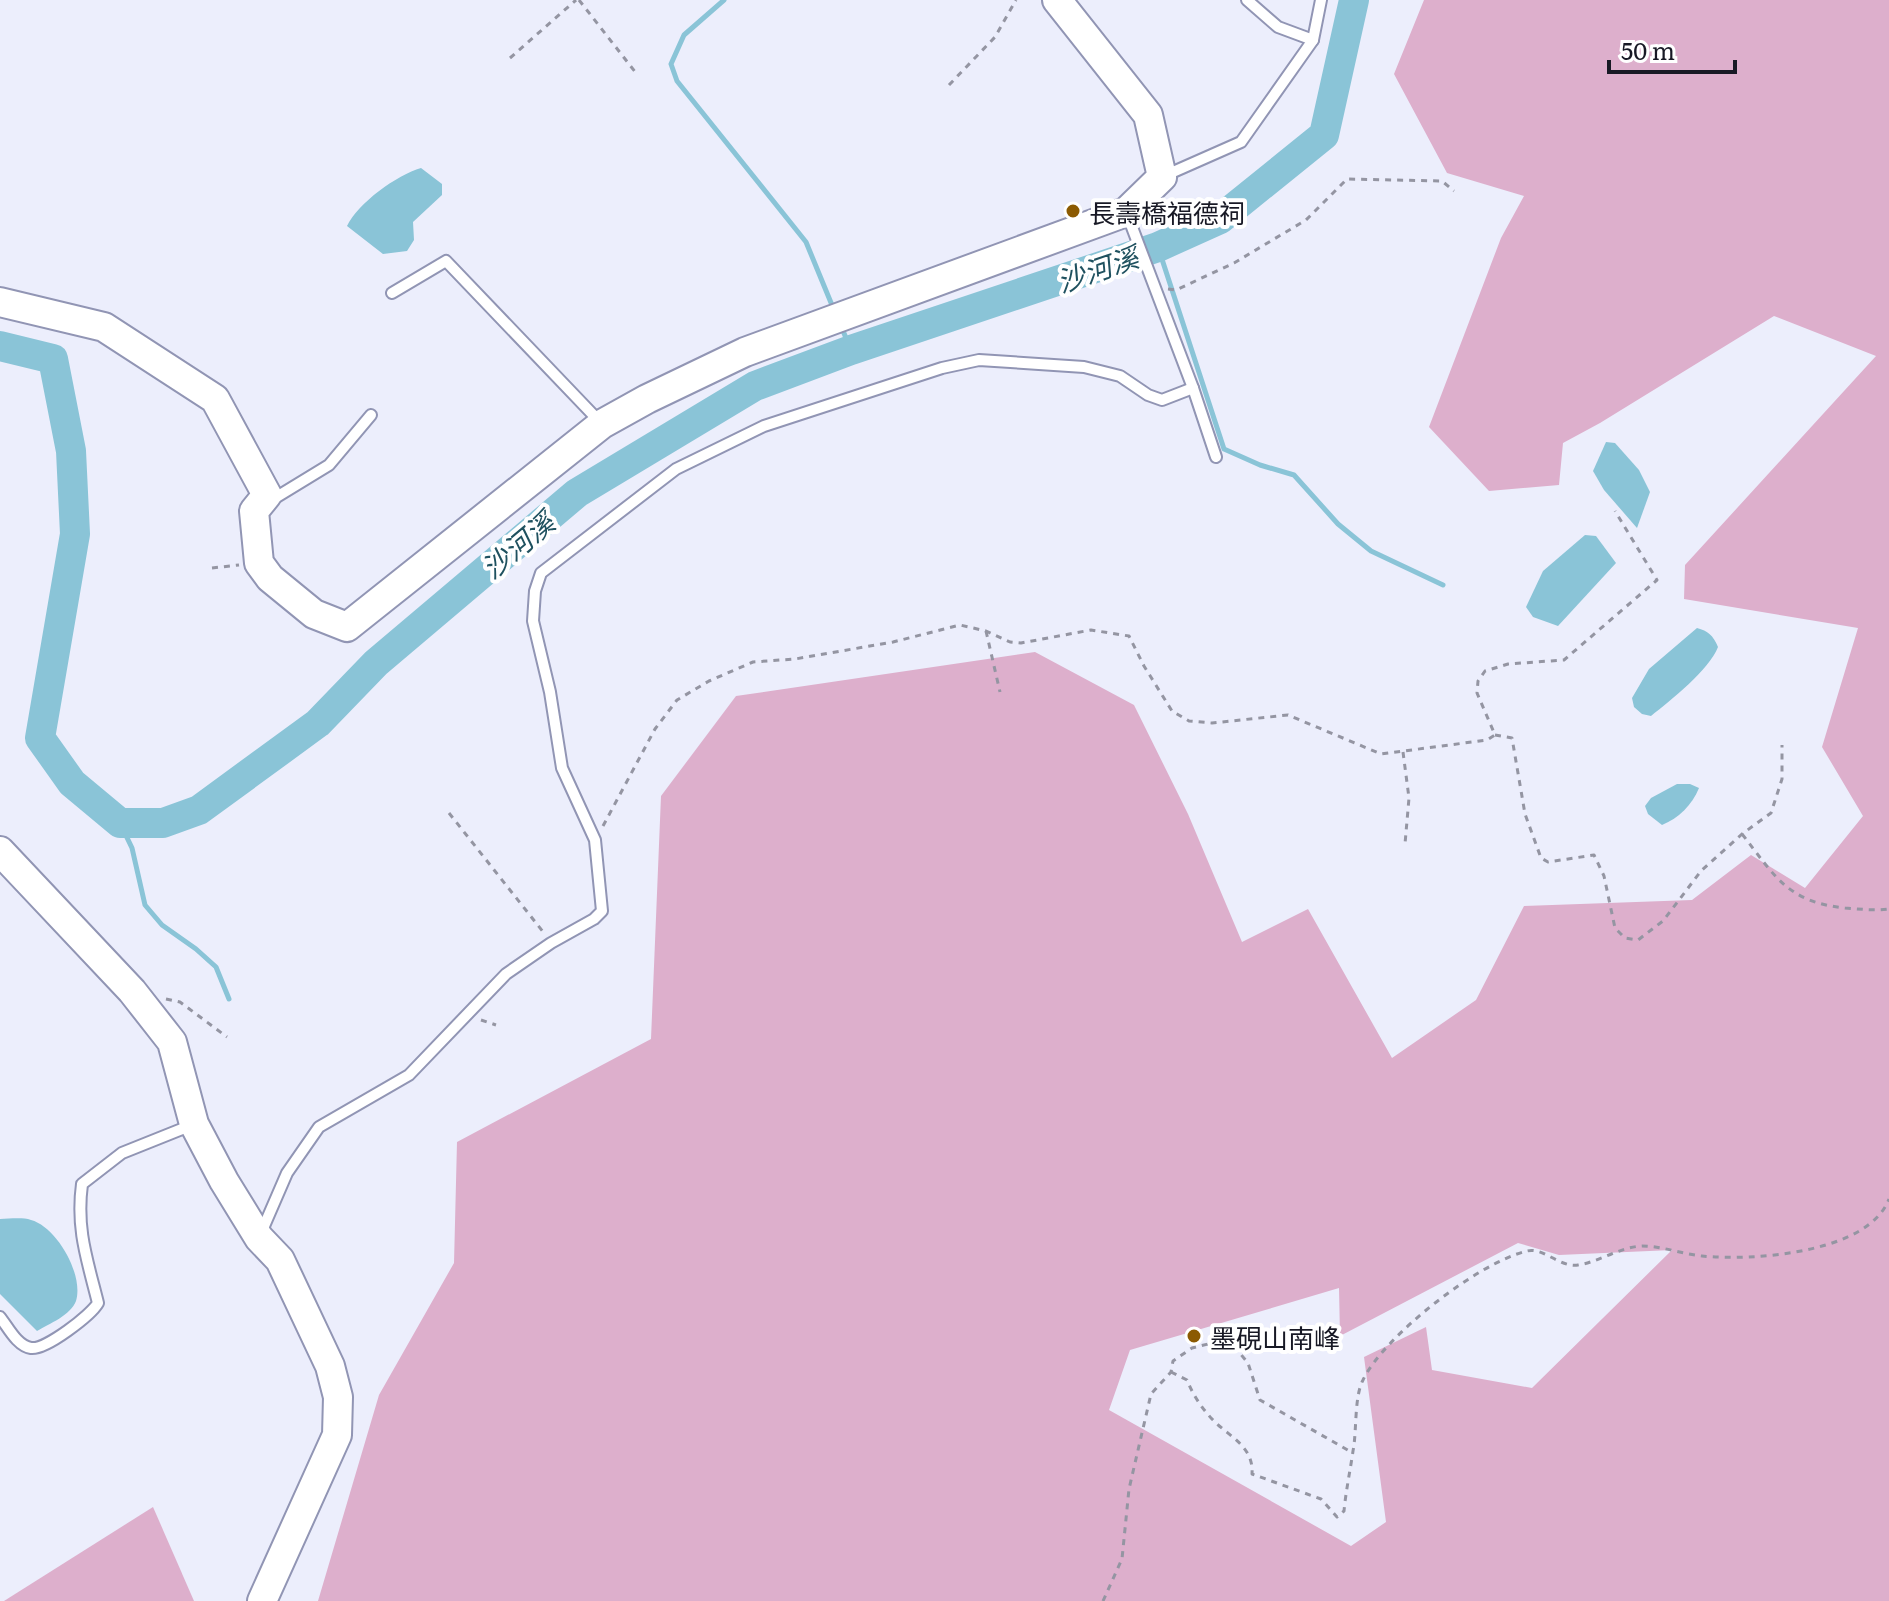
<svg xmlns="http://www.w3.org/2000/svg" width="1889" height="1601" viewBox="0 0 1889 1601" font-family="Literata,'Noto Sans TC',serif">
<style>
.forest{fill:#ddafcc;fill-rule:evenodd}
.water{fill:#8ac4d7}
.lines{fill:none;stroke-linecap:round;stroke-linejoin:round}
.stream{stroke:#8ac4d7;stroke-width:5}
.river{stroke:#8ac4d7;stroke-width:30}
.lane-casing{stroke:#9195b4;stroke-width:14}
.secondary-casing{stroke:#9195b4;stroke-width:32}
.path{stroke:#9495a2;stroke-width:3;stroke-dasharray:6 6;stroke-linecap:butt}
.lane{stroke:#fff;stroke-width:10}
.secondary{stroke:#fff;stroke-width:28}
.poi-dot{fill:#8b5a02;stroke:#fff;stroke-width:3}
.labels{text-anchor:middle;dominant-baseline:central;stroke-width:8;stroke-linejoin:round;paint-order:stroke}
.poi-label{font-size:26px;fill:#181925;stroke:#fff;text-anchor:start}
.water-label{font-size:28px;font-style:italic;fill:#1f515f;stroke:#fff}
</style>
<rect width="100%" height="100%" fill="#eceefc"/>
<!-- forest -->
<g class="forest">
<path d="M1424 0H1889V1601H318L379 1395 454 1263 457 1142 651 1039 661 796 736 696 1035 652 1134 705 1188 814 1242 942 1308 909 1392 1058 1476 1000 1524 906 1692 900 1751 855 1805 888 1863 816 1822 747 1858 628 1684 599 1685 565 1876 356 1774 316 1600 423 1563 443 1559 485 1489 491 1429 427 1501 238 1524 196 1447 173 1394 74ZM1518 1243 1559 1255 1672 1250 1532 1388 1432 1370 1426 1327 1364 1357 1386 1522 1351 1546 1109 1410 1130 1350 1339 1288 1340 1336Z"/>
<path d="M153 1507 194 1601H4Z"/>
</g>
<!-- water -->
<g class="water">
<path d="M421 168 442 184V195L413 222 414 240 407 251 383 254 347 226C358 203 397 175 421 168Z"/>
<path d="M1606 442 1615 443 1639 470 1650 492 1637 528 1604 490 1593 471Z"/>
<path d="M1585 535 1596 536 1616 563 1558 626 1533 617 1526 607 1543 571Z"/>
<path d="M1697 628C1708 631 1713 635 1718 647 1709 670 1671 700 1651 716L1642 714 1634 707 1632 698 1649 669Z"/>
<path d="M1677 784H1690L1699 788C1692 805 1679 818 1662 825L1648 814 1645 806 1651 798Z"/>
<path d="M0 1219C9 1219 22 1217 31 1220 57 1227 84 1275 76 1301 71 1315 49 1324 37 1331L0 1294Z"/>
</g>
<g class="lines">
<!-- stream -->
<g class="stream">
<path d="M724 0 684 35 671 64 677 81 806 242 834 310"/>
<path d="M1158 247 1224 449 1260 465 1294 475 1338 524 1371 551 1443 585"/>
<path d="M841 326 851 350"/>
<path d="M120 823 132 848 145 905 162 925 196 949 216 967 229 999"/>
</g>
<!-- river -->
<path class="river" d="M0 346 53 359 71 451 75 534 40 738 72 783 120 823H163L199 810 318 723 376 663 577 493 755 386 851 350 1158 247 1220 219 1324 135 1354 0"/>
<!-- lane casing -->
<g class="lane-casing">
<g id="lane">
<path d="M1247 0 1278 27 1313 40"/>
<path d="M1164 176 1241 142 1313 40 1321 0"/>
<path d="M1127 214 1193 388 1216 457"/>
<path d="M392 293 446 261 600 422"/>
<path d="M270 501 329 465 371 415"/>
<path d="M261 1233 287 1173 319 1127 409 1075 506 974 551 943 594 919 602 911 595 840 562 768 550 692 533 621 535 591 541 573 676 469 764 426 942 368 979 360 1084 367 1120 376 1148 395 1162 400 1193 388"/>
<path d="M0 1317C8 1327 17 1346 31 1348 46 1350 91 1315 98 1303 87 1259 76 1229 82 1184L122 1153 192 1125"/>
</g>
</g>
<!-- secondary casing -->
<g class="secondary-casing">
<g id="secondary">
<path d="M0 302 104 327 215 399 267 495 254 511 259 563 270 578 314 614 347 627 602 424 647 399 745 352 1126 212 1162 177 1148 115 1057 0"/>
<path d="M0 851 132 991 172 1042 194 1124 224 1181 259 1238 280 1260 330 1366 338 1397 337 1435 262 1601"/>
</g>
</g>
<!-- path -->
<g class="path">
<path d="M579 0 636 73"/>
<path d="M510 58 576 0"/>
<path d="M949 85 995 37 1016 0"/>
<path d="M1168 289 1176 290 1234 263 1306 220 1347 179 1442 181 1454 191"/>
<path d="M212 568 239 565"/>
<path d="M986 631 1000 692"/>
<path d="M1495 735 1512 738 1525 814 1541 858 1548 862 1594 855 1604 876 1615 928 1625 938 1638 940 1663 921 1701 871 1742 834 1771 813 1782 779V745"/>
<path d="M1403 752 1409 798 1405 844"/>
<path d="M449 813 544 933"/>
<path d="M603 826 655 729 677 700 709 681 753 662 795 659 893 642 960 625 986 631 1010 642 1021 643 1091 630 1129 636 1144 666 1172 711 1189 721 1212 723 1288 715 1381 754 1487 740 1495 735 1477 693 1478 681 1485 671 1508 664 1564 660 1657 580 1615 511"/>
<path d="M1742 834C1775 876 1787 902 1845 908 1860 909 1874 911 1889 909"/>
<path d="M166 999 180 1002 227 1037"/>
<path d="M481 1020 496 1025"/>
<path d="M1171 1372 1187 1380C1193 1395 1201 1407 1212 1419 1229 1437 1254 1446 1252 1474L1321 1499 1337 1517 1344 1511C1346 1490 1350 1472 1353 1451 1357 1431 1354 1397 1363 1380 1384 1336 1479 1262 1527 1251 1544 1247 1560 1268 1578 1265 1599 1262 1620 1247 1642 1246 1662 1246 1682 1254 1702 1256 1751 1261 1868 1254 1889 1199"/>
<path d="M1103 1601 1122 1559 1129 1489 1151 1394 1171 1372 1173 1361 1192 1348 1228 1339 1248 1363 1260 1400 1353 1453"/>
</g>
<!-- lane -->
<use href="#lane" class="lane"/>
<!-- secondary -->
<use href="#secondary" class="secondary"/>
</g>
<!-- markers -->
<g class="poi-dot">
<circle cx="1073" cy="211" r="8"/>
<circle cx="1194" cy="1336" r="8"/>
</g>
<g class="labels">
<!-- poi labels -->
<g class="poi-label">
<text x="1089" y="211">長壽橋福德祠</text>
<text x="1210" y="1336">墨硯山南峰</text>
</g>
<!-- water labels -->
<g class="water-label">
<text transform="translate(1097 268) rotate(-19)">沙河溪</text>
<text transform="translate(517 544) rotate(-40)">沙河溪</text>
</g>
</g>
<!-- scale -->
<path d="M1609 60v12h126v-12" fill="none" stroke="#181925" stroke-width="4"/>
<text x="1621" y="60" font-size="24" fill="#181925" stroke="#ffffff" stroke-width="6" paint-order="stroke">50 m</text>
</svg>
